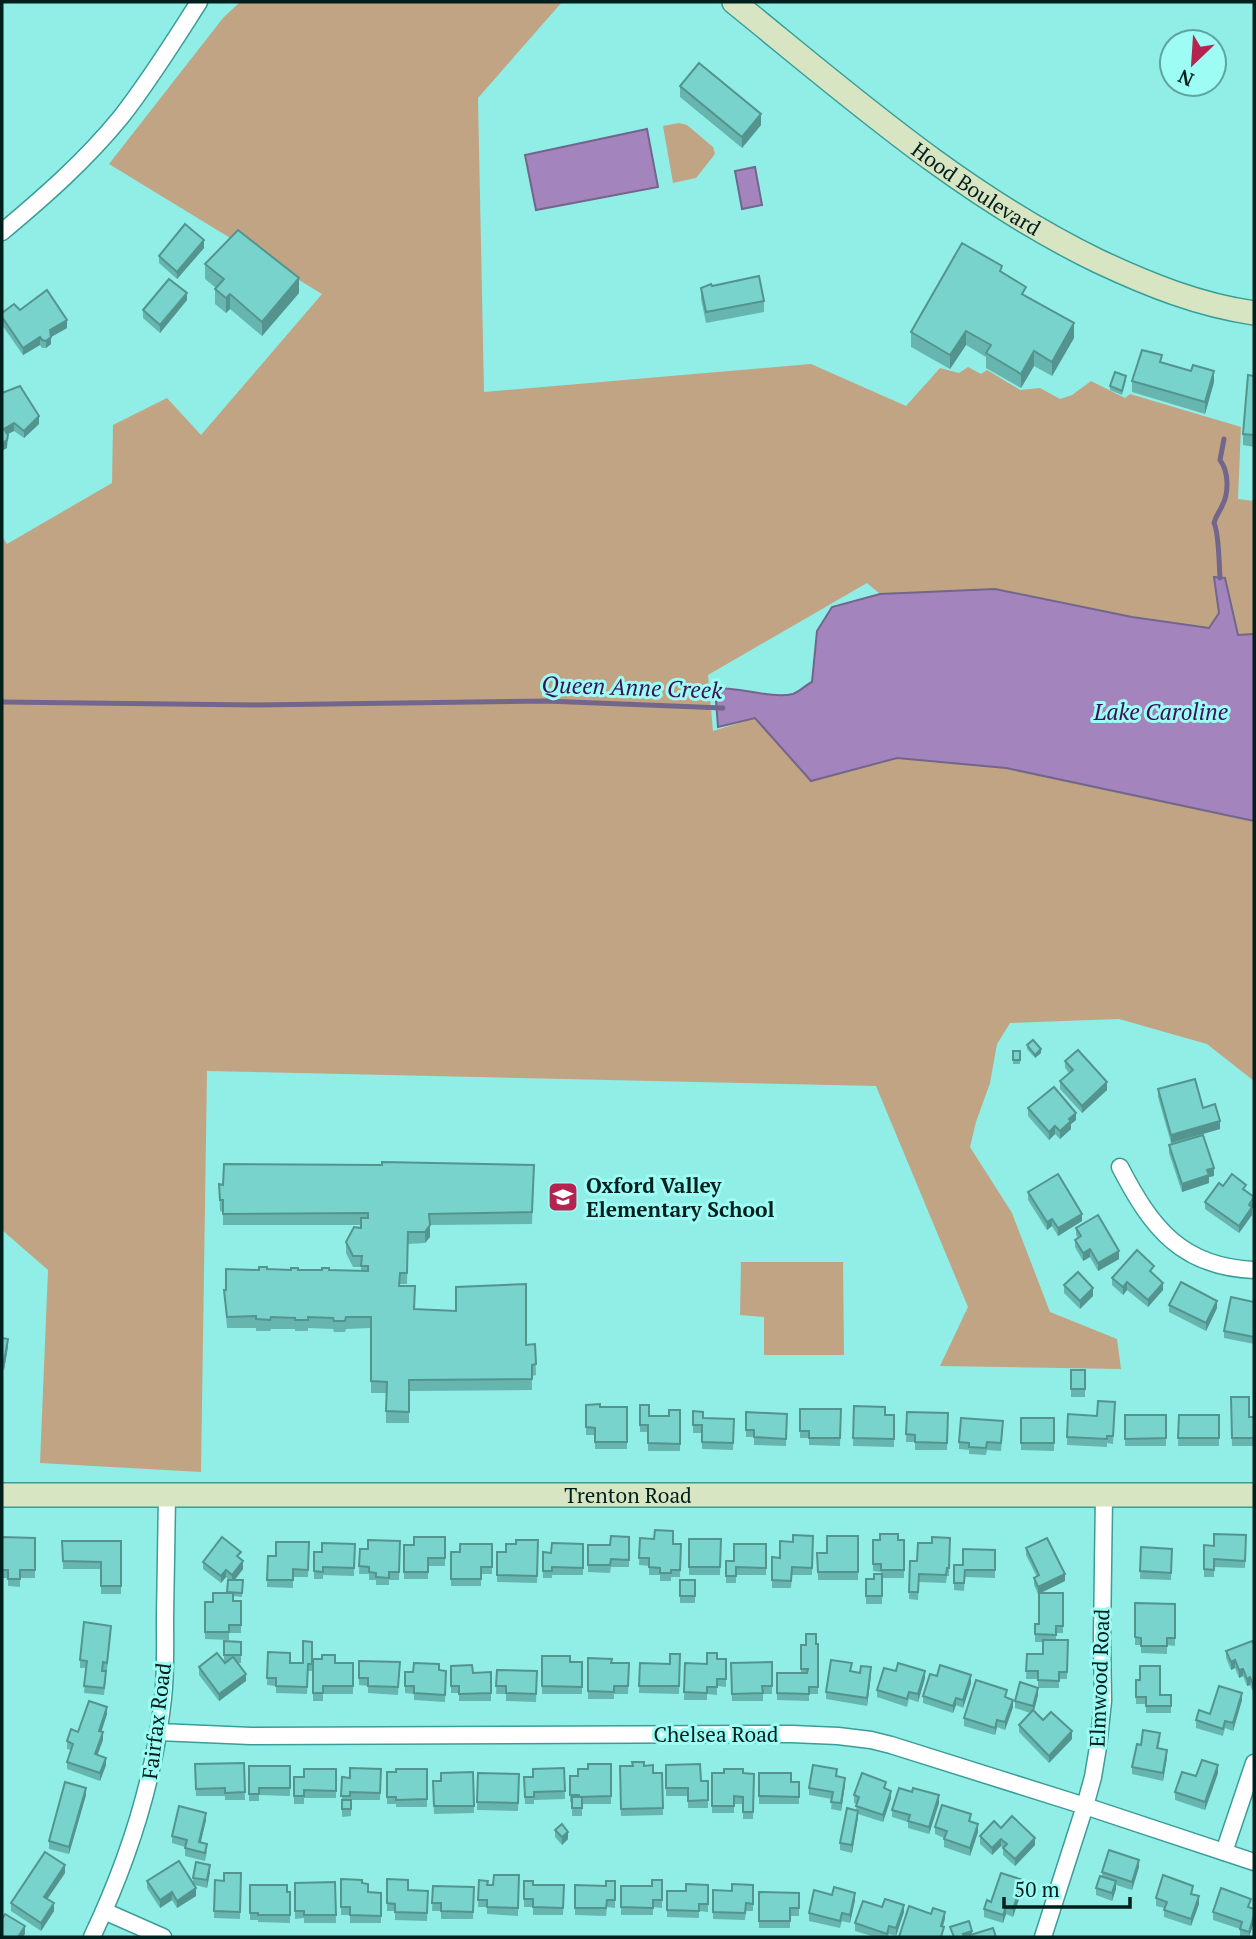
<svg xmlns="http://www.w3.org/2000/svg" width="1256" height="1939" viewBox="0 0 1256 1939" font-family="'PT Serif',serif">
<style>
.green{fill:#c1a484}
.water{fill:#a384bc;stroke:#72668c;stroke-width:2}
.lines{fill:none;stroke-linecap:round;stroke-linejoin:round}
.stream{stroke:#72668c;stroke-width:5}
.street-casing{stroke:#3b9d97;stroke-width:19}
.secondary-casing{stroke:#3b9d97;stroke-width:26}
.street{stroke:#fff;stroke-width:16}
.secondary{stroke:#d7e5c2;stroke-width:23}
.wall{fill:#67b5af}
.shaded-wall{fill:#54948f}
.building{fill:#78d3cc;stroke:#54948f;stroke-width:2}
.labels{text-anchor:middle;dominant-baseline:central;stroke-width:6;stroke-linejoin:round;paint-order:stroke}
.street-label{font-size:21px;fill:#011f1d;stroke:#9dfcf4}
.poi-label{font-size:21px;font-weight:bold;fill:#011f1d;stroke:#9dfcf4;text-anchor:start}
.water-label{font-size:23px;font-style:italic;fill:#3c1156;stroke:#9dfcf4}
</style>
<rect width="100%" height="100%" fill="#90eee7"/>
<!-- green -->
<g class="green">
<path d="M240 2H562L478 98 484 392 811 364 906 406 940 368 959 373 968 367 981 374 987 370 1020 390 1040 388 1060 399 1072 395 1091 381 1125 398 1130 394 1241 427 1238 499 1254 501V634L1238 635 1215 578 1219 613 1209 628 1132 617 995 589 880 594 867 583 708 675 713 731 755 718 811 780 897 758 1006 768 1254 821V1081L1207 1044 1119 1019 1010 1023 997 1044 990 1083 976 1122 970 1147 1012 1213 1050 1312 1117 1339 1121 1369 940 1366 968 1307 876 1086 207 1071 201 1472 40 1463 48 1270 2 1230V536L7 544 112 483 113 425 167 398 201 435 322 294 109 164 223 18Z"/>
<path d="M679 123 687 125 713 147 715 154 696 178 673 183 663 126Z"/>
<path d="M741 1262H843L844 1355H764V1317L740 1315Z"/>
</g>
<!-- water -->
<g class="water">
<path d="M647 129 658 187 536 210 525 155Z"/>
<path d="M755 167 762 205 742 209 735 171Z"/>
<path d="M1214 577 1225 578 1238 635 1254 634V821L1006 768 897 758 811 781 755 718 718 727 715 688C740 687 770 699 793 694 799 692 806 685 812 682L817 631 832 607 880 594 995 589 1132 617 1209 628 1219 613Z"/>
</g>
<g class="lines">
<!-- stream -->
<g class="stream">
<path d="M1220 578C1219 563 1219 533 1214 523 1216 515 1219 513 1222 506 1229 493 1229 472 1220 460L1224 439"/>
<path d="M2 702 256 705 546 701 723 708"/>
</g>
<!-- street casing -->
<g class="street-casing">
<g id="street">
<path d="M2 232C44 197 86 160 121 117 150 80 174 41 199 2"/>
<path d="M1120 1167C1151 1227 1181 1267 1254 1270"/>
<path d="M158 1732 251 1736 792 1734 838 1736 871 1740 891 1745 1085 1806 1254 1862"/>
<path d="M1224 1852 1254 1763"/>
<path d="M104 1911 163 1937"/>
<path d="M92 1937C128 1861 154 1782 163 1698 166 1671 165 1644 165 1618 166 1577 166 1536 167 1495"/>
<path d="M1043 1937 1085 1806 1093 1777 1098 1747 1103 1701 1102 1638 1104 1495"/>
</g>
</g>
<!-- secondary casing -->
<g class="secondary-casing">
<g id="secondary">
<path id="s1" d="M734 2C850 96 962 195 1098 261 1149 285 1199 305 1254 313"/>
<path id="s2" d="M2 1495H1254"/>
</g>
</g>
<!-- street -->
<use href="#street" class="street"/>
<!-- secondary -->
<use href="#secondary" class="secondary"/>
</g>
<!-- wall -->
<g class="wall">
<path d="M680 86 761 125 742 148 680 97Z"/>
<path d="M204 248 177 279 159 263V256Z"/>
<path d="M205 264 299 293 262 336 230 309 226 313 215 304V289L216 288 205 279Z"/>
<path d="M1002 273 1026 297 1074 338 1052 376 1034 366 1021 388 986 368V357L966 345 950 369 911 347V332Z"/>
<path d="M712 286 764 301V312L706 323 701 299V288Z"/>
<path d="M187 300 160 333 143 318V310Z"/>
<path d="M20 310 67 328 51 337V344L46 348H42L40 345 23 355 2 325V313Z"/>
<path d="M1254 376V447L1243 445V434Z"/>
<path d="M1126 380 1122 395 1110 390V386Z"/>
<path d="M1132 381 1214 382 1205 414 1132 392Z"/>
<path d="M2 393 39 424 24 438 14 431 7 434V448Z"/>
<path d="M1027 1045 1041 1053 1035 1058 1027 1049Z"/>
<rect x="1013" y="1051" width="7" height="13"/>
<path d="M1065 1061 1107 1090 1082 1113 1060 1089V1081L1069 1073 1065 1068Z"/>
<path d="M1158 1089 1203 1108 1220 1129 1171 1143 1158 1097Z"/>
<path d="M1028 1108 1076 1120 1071 1124V1129L1060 1139 1055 1134 1049 1140 1028 1116Z"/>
<path d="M1169 1145 1214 1176 1209 1177V1183L1182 1192 1169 1153Z"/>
<path d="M382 1165H534L532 1224 430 1225V1237L425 1243 408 1244 407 1284H400V1286L415 1309 526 1345 535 1344 536 1375 532 1376V1390L409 1391V1423H386V1393H371V1328L346 1329 345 1332H334L333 1329 308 1328V1331H295V1329H271L270 1331H256V1328H227L224 1290 267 1269 361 1271V1267H353L346 1253V1242L361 1228V1225H223V1212L220 1211 219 1184Z"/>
<path d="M1223 1186 1246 1191 1252 1209V1215L1239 1233 1205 1209V1202Z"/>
<path d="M1028 1192 1082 1221 1058 1236 1052 1226 1047 1230 1028 1200Z"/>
<path d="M1076 1228 1119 1259 1098 1271 1090 1257 1083 1261 1075 1247V1240L1078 1238 1076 1235Z"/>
<path d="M1154 1274V1275L1163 1290 1148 1307 1127 1290 1123 1295 1112 1285V1278Z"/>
<path d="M1064 1285 1093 1296 1080 1309 1064 1293Z"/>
<path d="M1254 1302V1344L1224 1338V1331Z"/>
<path d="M1169 1305 1217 1308 1206 1331 1169 1312Z"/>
<path d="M2 1338 8 1346 4 1370 2 1369Z"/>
<rect x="1071" y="1370" width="14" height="27"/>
<path d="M1231 1397 1249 1417H1254V1446H1232Z"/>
<path d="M1115 1402 1113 1444 1107 1443V1447L1067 1445 1068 1414 1097 1416Z"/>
<path d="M586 1405 600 1407H627V1449H595V1435H586Z"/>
<path d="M640 1405 649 1416H669L680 1410V1451H648V1432H640Z"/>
<path d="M854 1406 885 1415H894V1447L853 1446Z"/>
<path d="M800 1409H841L840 1446 809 1445V1438H800Z"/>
<path d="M693 1411 703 1418 734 1419 733 1450 702 1449V1433H693Z"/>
<path d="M746 1412 787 1414 786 1446 754 1445V1437H746Z"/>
<path d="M907 1412 948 1413 947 1450H915V1442H906Z"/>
<rect x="1125" y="1415" width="41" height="31"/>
<path d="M1179 1415H1219V1446H1178Z"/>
<path d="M1021 1418H1054V1451L1021 1450Z"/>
<path d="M1003 1428 1001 1451 987 1450 986 1455 969 1454V1450L959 1449V1442Z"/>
<path d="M1246 1535 1245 1568 1214 1567V1577H1204V1545L1214 1546Z"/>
<path d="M813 1536 812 1575H792L791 1588H772V1557L780 1558 793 1542Z"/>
<path d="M858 1536V1580H818L817 1553H827Z"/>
<path d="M2 1537 35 1538V1578H20V1587L8 1586V1578H2Z"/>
<path d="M445 1537V1566H428V1579H404V1545H414Z"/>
<path d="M629 1537V1567H611L610 1573 588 1572V1545H610Z"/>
<path d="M640 1538 673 1544H681L680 1577H671V1581H660V1575H649V1566L639 1565Z"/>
<path d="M950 1538 949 1576H947L946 1583 919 1582 918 1600 909 1599 910 1561H917L932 1543Z"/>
<path d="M689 1539H721L720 1575H689Z"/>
<path d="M538 1540 537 1583 497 1582V1552H506L516 1544Z"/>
<path d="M873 1540H904V1578H882V1604H866V1579H874L881 1574V1572L873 1571Z"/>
<path d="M62 1541H121V1594H101V1569H63Z"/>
<path d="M400 1541 399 1580H389V1585H376V1580H369V1574H359L360 1549H368Z"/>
<path d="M309 1542 308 1577H293V1588L267 1587 268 1556H276Z"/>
<path d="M355 1544 354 1576 323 1575V1579H314V1552H322Z"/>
<path d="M492 1544V1574H481V1586H451V1552H460Z"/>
<path d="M583 1544V1575H552V1578H543V1552L551 1553Z"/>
<path d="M766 1544V1575H736V1583H726V1561H734Z"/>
<path d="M1141 1547 1172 1549 1171 1580 1140 1579Z"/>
<path d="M1026 1548 1065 1581 1041 1593H1063V1633H1056V1640H1068L1067 1679H1059V1688H1038V1695L1034 1711 1043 1720 1072 1739 1049 1763 1019 1732V1725L1030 1713 1015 1708V1701L1038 1687V1679H1026L1027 1654H1043V1642H1035V1624H1039V1594H1038L1034 1585V1578L1037 1577 1026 1555Z"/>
<path d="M995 1550V1578L965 1577 964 1591 954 1590V1565H963Z"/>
<path d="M241 1559 243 1569 235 1580H243L242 1597 233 1596V1601H241V1633H229V1640L205 1639V1602H213L227 1593 229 1580 226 1577 221 1583 203 1569V1562Z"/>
<rect x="680" y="1580" width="15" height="23"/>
<path d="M1135 1603 1175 1604V1646L1167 1645V1654L1141 1653V1645H1135Z"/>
<path d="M111 1633 107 1670H103L106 1679 104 1695 84 1693 86 1668H80V1660Z"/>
<path d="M224 1641 241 1642V1663H237L246 1681 219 1701 199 1675V1667L224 1662Z"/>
<path d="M312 1642V1671H308L307 1694 276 1693V1686L267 1685 268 1652 290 1663H303Z"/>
<path d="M1254 1643V1694L1250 1685 1247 1686 1243 1676 1239 1678 1235 1668 1231 1670 1226 1658V1651Z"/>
<path d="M818 1644V1694H809V1701L777 1700V1673H801V1645Z"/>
<path d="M680 1654 679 1694 639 1693 640 1663 670 1664Z"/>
<path d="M542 1656 570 1662H582V1694H542Z"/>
<path d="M588 1658 611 1663H629L628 1694H614V1699H588Z"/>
<path d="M313 1659 335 1663H353V1694H323V1701H313Z"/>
<path d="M717 1659H726V1687L717 1686V1695L707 1694V1700H684L685 1663 707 1664Z"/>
<path d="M359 1661 400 1662 398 1695 368 1693V1686L359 1685Z"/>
<path d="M772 1662V1694H763V1701H732L731 1663Z"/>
<path d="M451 1666 473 1673 491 1672V1701H459V1693H451Z"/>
<path d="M439 1670 446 1671 445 1702 414 1700V1694L405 1693V1672Z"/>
<path d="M497 1670 537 1671 536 1702 506 1701V1694H496Z"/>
<path d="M852 1671 871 1675 867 1706 826 1699V1692Z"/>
<path d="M896 1671 925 1678 918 1702 909 1699 907 1707 877 1697V1690Z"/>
<path d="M1136 1680 1160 1695H1171V1713H1146V1704H1136Z"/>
<path d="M971 1683 963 1708 956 1705 953 1713 923 1703V1696Z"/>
<path d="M1007 1698 1013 1707 1005 1730 997 1727 995 1735 964 1726V1718Z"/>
<path d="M1242 1700 1233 1731 1225 1728 1223 1736 1196 1728V1720Z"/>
<path d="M107 1714 101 1732 103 1740 97 1755 106 1765 100 1781 67 1769V1762L71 1750 67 1749V1741L78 1732Z"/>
<path d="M1160 1740 1158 1748 1167 1757 1163 1781 1132 1774V1767L1141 1745Z"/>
<path d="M244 1763 245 1800H225V1796H196L195 1764Z"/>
<path d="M611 1764V1804H582V1816H572V1802H570V1776H578L588 1769Z"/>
<path d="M666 1765 701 1781H708V1808H688V1796H666Z"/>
<path d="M249 1766H290V1796L259 1795V1801H249Z"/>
<path d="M620 1766H644L653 1773H662L663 1815 621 1816Z"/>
<path d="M564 1768 565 1799 534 1800V1804H525L524 1777H533Z"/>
<path d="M336 1769V1798H304V1804H294V1777H304Z"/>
<path d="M381 1769 380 1800H351V1816L342 1817V1777L350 1778Z"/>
<path d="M427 1769V1807H396V1804H387V1772Z"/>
<path d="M473 1772 474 1813 434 1814 433 1781H441Z"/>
<path d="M478 1773 519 1774 518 1811 477 1810Z"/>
<path d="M712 1773 754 1774 753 1819H743V1804H734V1813H712Z"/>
<path d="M759 1773 791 1782H799V1804H759Z"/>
<path d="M1218 1773 1205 1810 1175 1800V1792Z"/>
<path d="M837 1776 845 1785 841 1811 831 1809 832 1799 809 1795V1788Z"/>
<path d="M886 1789 891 1798 883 1822 858 1814 852 1853 840 1850V1843L856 1810 857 1804 854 1803V1795Z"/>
<path d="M86 1795 69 1854 49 1849V1841Z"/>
<path d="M939 1803 929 1834 908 1828V1822L892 1817V1810Z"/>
<path d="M206 1820 200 1843 207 1852 205 1861 185 1856V1847L172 1843V1836Z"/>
<path d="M971 1822 978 1832 970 1856 944 1847V1838L935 1834V1827Z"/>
<path d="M1001 1828 1035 1845 1015 1866 1003 1855V1848L1001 1846 992 1855 980 1844V1836Z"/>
<path d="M555 1830 568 1839 562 1845 555 1837Z"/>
<path d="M1139 1867 1132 1890 1116 1885V1889L1112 1901 1096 1895V1888L1102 1876V1872Z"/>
<path d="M210 1872 207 1888 195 1885 196 1896 177 1908 172 1900 160 1908 147 1888V1881L193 1883V1878Z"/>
<path d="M65 1873 47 1899 54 1911 41 1931 11 1911V1903Z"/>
<path d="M241 1873 240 1919 214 1918 215 1880 224 1881Z"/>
<path d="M519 1875 518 1916 487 1914V1907H478L479 1880 487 1885H493Z"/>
<path d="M341 1879 362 1883 368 1892 381 1893V1923H350V1915H341Z"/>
<path d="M387 1879 408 1890 428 1891 427 1921 395 1920V1911H387Z"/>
<path d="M662 1880V1908L653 1907V1915H621V1886H652Z"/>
<path d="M524 1881 533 1885H564L563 1915H533V1907H524Z"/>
<path d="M615 1881V1908L607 1907 606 1916 575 1915V1885L606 1886Z"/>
<path d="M335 1882 336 1923H304V1918L295 1919V1883Z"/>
<path d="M250 1885 290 1892V1923L258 1922V1920H250Z"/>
<path d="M708 1885V1912L699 1911V1918L667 1917V1891H686Z"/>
<path d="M753 1885V1911H746L745 1920 713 1919V1890L732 1891Z"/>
<path d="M433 1886 474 1887 473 1919H441V1911H432Z"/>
<path d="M1023 1887 1013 1917 1006 1914 1003 1923 984 1917V1909L991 1902Z"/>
<path d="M759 1892 799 1893V1916H790V1928H759Z"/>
<path d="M1156 1898 1199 1904 1191 1926 1164 1917V1908L1156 1906Z"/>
<path d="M855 1900 850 1923 842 1921 840 1928 809 1921V1913Z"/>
<path d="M882 1907 904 1912 896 1936 889 1934 888 1937H875L855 1931V1923Z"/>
<path d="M1251 1907 1249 1937 1240 1936V1929L1213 1920V1912Z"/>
</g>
<!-- shaded-wall -->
<g class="shaded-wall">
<path d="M761 114V125L742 148V137Z"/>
<path d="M204 240V248L177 279V272Z"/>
<path d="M299 278V293L262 336V322Z"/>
<path d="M187 293V300L160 333V325Z"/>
<path d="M230 294V309L226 313V298Z"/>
<path d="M67 320V328L51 337V344L46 348V341L50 330Z"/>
<path d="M1074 323V338L1052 376V362Z"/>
<path d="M966 331V345L950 369V355Z"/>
<path d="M40 337V345L23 355V348Z"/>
<path d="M1034 351V366L1021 388V374Z"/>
<path d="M1214 371V382L1205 414V402Z"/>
<path d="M39 416V424L24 438V431Z"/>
<path d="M14 423V431L4 436V429Z"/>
<path d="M8 435 7 448 2 451V443Z"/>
<path d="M1041 1049V1053L1035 1058V1055Z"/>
<path d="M1107 1082V1090L1082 1113V1106Z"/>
<path d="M1076 1113V1120L1071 1124V1129L1060 1139V1131L1069 1119Z"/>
<path d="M1220 1121V1129L1171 1143V1135Z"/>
<path d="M1055 1126V1134L1049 1140V1132Z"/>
<path d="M1214 1168V1176L1209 1177V1183L1182 1192V1184L1207 1170Z"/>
<path d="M1254 1198V1206L1252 1209V1215L1239 1233V1226Z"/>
<path d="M1082 1214V1221L1058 1236V1228Z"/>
<path d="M1052 1219V1226L1047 1230V1222Z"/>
<path d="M430 1225V1237L425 1243V1232Z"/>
<path d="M1090 1249V1257L1083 1261V1253Z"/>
<path d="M1119 1251V1259L1098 1271V1263Z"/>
<path d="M1127 1282V1290L1123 1295V1287Z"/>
<path d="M1163 1283V1290L1148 1307V1300Z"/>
<path d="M1093 1288V1296L1080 1309V1301Z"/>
<path d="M1217 1301V1308L1206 1331V1323Z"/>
<path d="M8 1339V1346L4 1370V1362Z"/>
<path d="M243 1561V1569L232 1583V1575Z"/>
<path d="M226 1570V1577L221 1583V1576Z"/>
<path d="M1065 1574V1581L1038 1594V1587Z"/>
<path d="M1235 1660V1668L1231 1670V1662Z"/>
<path d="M871 1667V1675L867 1706V1698Z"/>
<path d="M1243 1669V1676L1239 1678V1670Z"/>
<path d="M925 1671V1678L918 1702V1694Z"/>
<path d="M246 1674V1681L219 1701V1694Z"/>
<path d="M971 1675V1683L963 1708V1700Z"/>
<path d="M1250 1677V1685L1247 1686V1679Z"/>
<path d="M1038 1688V1695L1033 1714V1706Z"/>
<path d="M1242 1693V1700L1233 1731V1723Z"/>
<path d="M956 1698V1705L953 1713V1706Z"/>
<path d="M1013 1700V1707L1005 1730V1722Z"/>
<path d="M107 1707V1714L99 1739V1731Z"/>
<path d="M997 1720V1727L995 1735V1728Z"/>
<path d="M1072 1731V1739L1049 1763V1756Z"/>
<path d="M103 1732V1740L95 1762V1754Z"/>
<path d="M1167 1750V1757L1163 1781V1773Z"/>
<path d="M106 1758V1765L100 1781V1773Z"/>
<path d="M1218 1765V1773L1205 1810V1802Z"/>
<path d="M845 1778V1785L841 1811V1803Z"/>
<path d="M86 1788V1795L69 1854V1847Z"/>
<path d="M891 1791V1798L883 1822V1815Z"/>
<path d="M939 1795V1803L929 1834V1827Z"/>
<path d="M858 1811V1818L852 1853V1845Z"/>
<path d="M206 1813V1820L199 1850V1842Z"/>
<path d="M978 1824V1832L970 1856V1848Z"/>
<path d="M568 1832V1839L562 1845V1837Z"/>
<path d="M1035 1838V1845L1015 1866V1859Z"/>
<path d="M1001 1839V1846L992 1855V1848Z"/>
<path d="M1139 1860V1867L1132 1890V1882Z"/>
<path d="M65 1865V1873L44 1904V1897Z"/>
<path d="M210 1865V1872L207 1888V1880Z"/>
<path d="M1023 1880V1887L1013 1917V1909Z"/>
<path d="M1116 1881V1889L1112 1901V1893Z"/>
<path d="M196 1888V1896L177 1908V1901Z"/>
<path d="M172 1892V1900L160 1908V1900Z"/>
<path d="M855 1893V1900L850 1923V1915Z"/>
<path d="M1199 1896V1904L1191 1926V1919Z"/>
<path d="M54 1903V1911L41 1931V1923Z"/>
<path d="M904 1905V1912L896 1936V1928Z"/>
<path d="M1006 1907V1914L1003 1923V1915Z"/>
<path d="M945 1912V1919L941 1933V1926Z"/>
<path d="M1254 1915V1923L1249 1937V1932Z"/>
<path d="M25 1926V1934L23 1937H18Z"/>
<path d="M972 1931V1937H963V1934Z"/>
</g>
<!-- building -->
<g class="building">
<path d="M699 63 761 114 742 137 680 86Z"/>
<path d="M185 224 204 240 177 272 159 256Z"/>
<path d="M238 230 299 278 262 322 230 294 226 298 215 289 224 279 205 264Z"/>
<path d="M962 243 1002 266 1000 271 1026 287 1022 294 1074 323 1052 362 1034 351 1021 374 986 353 991 345 966 331 950 355 911 332Z"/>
<path d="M759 276 764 301 706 312 701 288 711 284 712 286Z"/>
<path d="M169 279 187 293 160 325 143 310Z"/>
<path d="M47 290 67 320 50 330 51 337 46 341 42 340 40 337 23 348 2 317V313L14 304 20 310Z"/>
<path d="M1142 350 1162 355 1160 362 1191 371 1193 365 1214 371 1205 402 1132 381Z"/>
<path d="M1115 372 1126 376 1122 391 1110 386Z"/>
<path d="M1248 375 1254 376V435L1243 434Z"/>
<path d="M20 386 39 416 24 431 14 423 4 429 8 435 7 440 2 443V393Z"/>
<path d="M1033 1040 1041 1049 1035 1055 1027 1045Z"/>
<path d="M1078 1050 1107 1082 1082 1106 1060 1081 1073 1070 1065 1061Z"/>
<rect x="1013" y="1051" width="7" height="9"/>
<path d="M1195 1079 1203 1108 1215 1104 1220 1121 1171 1135 1158 1089Z"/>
<path d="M1054 1087 1076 1113 1069 1119 1071 1121 1060 1131 1055 1126 1049 1132 1028 1108Z"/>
<path d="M1203 1135 1214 1168 1207 1170 1209 1175 1182 1184 1169 1145Z"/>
<path d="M382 1162 534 1165 532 1212 429 1214 430 1225 425 1232H408L407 1273H400L399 1286H415L414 1309 456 1311V1287L526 1284V1345L535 1344 536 1364 532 1365V1379L409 1380V1412L386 1411 387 1382 371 1381V1317H346L345 1321H334L333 1318 308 1317V1320H295V1318L271 1317 270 1320 256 1319V1316L227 1317 224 1290H226V1269L259 1270V1267H267V1269L291 1270V1268H298V1270H322V1268H329V1270L368 1271V1266H361L362 1256H353L346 1242 354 1227 361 1228V1218H368V1213L223 1214V1200H220L219 1184 223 1185 224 1164 382 1165Z"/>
<path d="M1058 1174 1082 1214 1058 1228 1052 1219 1047 1222 1028 1192Z"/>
<path d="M1232 1174 1246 1185 1243 1189 1254 1197 1249 1205 1252 1207 1239 1226 1205 1202 1219 1183 1223 1186Z"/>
<path d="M1098 1215 1119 1251 1098 1263 1090 1249 1083 1253 1075 1240 1081 1236 1076 1228Z"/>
<path d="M1137 1250 1154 1266 1150 1271 1163 1283 1148 1300 1127 1282 1123 1287 1112 1278Z"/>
<path d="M1078 1272 1093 1288 1080 1301 1064 1285Z"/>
<path d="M1181 1282 1217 1301 1206 1323 1169 1305Z"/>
<path d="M1231 1297 1254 1302V1337L1224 1331Z"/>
<path d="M2 1338 8 1339 4 1362H2Z"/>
<rect x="1071" y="1370" width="14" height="19"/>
<path d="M1231 1397H1249V1417H1254V1438H1232Z"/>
<path d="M1098 1401 1115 1402 1113 1436H1107V1439L1067 1437 1068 1414 1097 1416Z"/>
<path d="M600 1404V1407H627V1442H595V1428L586 1427V1405Z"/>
<path d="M640 1405H649V1416H669V1410H680V1444L648 1443V1425H640Z"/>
<path d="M854 1406 885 1407V1415H894V1439L853 1438Z"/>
<path d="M800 1409H841L840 1438H809V1431H800Z"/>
<path d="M693 1411 703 1412V1418L734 1419 733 1443 702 1442V1425H693Z"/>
<path d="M746 1412 787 1414 786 1439 754 1437V1430H746Z"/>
<path d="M907 1412 948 1413 947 1443 915 1442V1435L906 1434Z"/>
<path d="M1125 1415H1166V1438L1125 1439Z"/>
<path d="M1179 1415H1219V1438H1178Z"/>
<path d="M961 1418 1003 1421 1001 1443 987 1442 986 1448 969 1447V1443L959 1442Z"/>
<rect x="1021" y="1418" width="33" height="25"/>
<path d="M655 1530 673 1531V1544H681L680 1570H671V1573H660V1568L649 1567V1558H639L640 1538 654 1539Z"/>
<path d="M880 1534H898V1540H904V1570H881V1564H873V1540H880Z"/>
<path d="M1214 1534 1246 1535 1245 1561 1214 1559V1570L1204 1569V1545L1214 1546Z"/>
<path d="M793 1535 813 1536 812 1568 792 1567 791 1581 772 1580V1557L780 1558V1541L793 1542Z"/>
<path d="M611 1536 629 1537V1560L611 1559 610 1565H588V1545H610Z"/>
<path d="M827 1536H858V1572H818L817 1553H827Z"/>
<path d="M2 1537 35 1538V1570H20V1579H8V1570H2Z"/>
<path d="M222 1537 241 1552 237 1556 243 1561 232 1575 226 1570 221 1576 203 1562Z"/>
<path d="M414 1537H445V1558H428V1572H404V1545H414Z"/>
<path d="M932 1537 950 1538 949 1568H947L946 1575 919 1574 918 1592H909L910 1561H917L918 1543H932Z"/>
<path d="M1047 1538 1065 1574 1038 1587 1034 1578 1039 1575 1026 1548Z"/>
<path d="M689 1539H721L720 1567H689Z"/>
<path d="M368 1540 400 1541 399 1572H389V1578L376 1577V1573L369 1572V1567L359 1566 360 1549H368Z"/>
<path d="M516 1540H538L537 1576 497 1575V1552H506V1544H516Z"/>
<path d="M62 1541H121V1586H101V1562L63 1561Z"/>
<path d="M276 1542H309L308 1570 293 1569V1580H267L268 1556H276Z"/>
<path d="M322 1543 355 1544 354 1568 323 1567V1572L314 1571V1552H322Z"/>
<path d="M552 1543 583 1544V1568L552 1567V1571H543V1552L551 1553Z"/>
<path d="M460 1544H492V1567H481V1579H451V1552H460Z"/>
<path d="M734 1544H766V1568L736 1567V1576H726V1561H734Z"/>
<path d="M1141 1547 1172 1549 1171 1573 1140 1571Z"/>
<path d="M963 1549 995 1550V1570H965L964 1583H954V1565H963Z"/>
<path d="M874 1574H882V1596H866V1579H874Z"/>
<path d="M228 1580H243L242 1593 227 1592Z"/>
<rect x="680" y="1580" width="15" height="16"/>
<path d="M213 1593H233V1601H241V1625H229V1632H205V1602H213Z"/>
<path d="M1039 1593H1063V1626H1056V1635L1035 1634V1624H1039Z"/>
<path d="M1135 1603 1175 1604V1638H1167V1646H1141V1638L1135 1637Z"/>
<path d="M84 1622 111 1626 107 1663 103 1662 102 1671H106L104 1688 84 1686 87 1661 80 1660Z"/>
<path d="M806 1634H816V1644H818V1687H809V1694L777 1693V1673H807L808 1669H801V1645H806Z"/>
<path d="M1043 1640H1068L1067 1672H1059V1681L1038 1680V1671H1026L1027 1654H1043Z"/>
<path d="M224 1641 241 1642V1655H224Z"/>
<path d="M303 1641 312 1642V1664H308L307 1687 276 1686V1678H267L268 1652 290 1653V1663H303Z"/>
<path d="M1252 1641 1253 1643H1254V1687L1250 1677 1247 1679 1243 1669 1239 1670 1235 1660 1231 1662 1226 1651Z"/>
<path d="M217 1653 225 1663 233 1657 246 1674 219 1694 199 1667Z"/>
<path d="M707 1653H717V1659H726V1679H717V1687H707V1693L684 1692 685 1663 707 1664Z"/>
<path d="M670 1654H680L679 1686H639L640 1663 670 1664Z"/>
<path d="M322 1655H335V1663H353V1686H323V1693H313V1659H322Z"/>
<path d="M542 1656H570V1662H582V1687L542 1686Z"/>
<path d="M588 1658 612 1659 611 1663H629L628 1686H614V1692L588 1691Z"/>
<path d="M831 1660 852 1663 850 1671 860 1673 861 1666 871 1667 867 1698 826 1692Z"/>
<path d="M359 1661 400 1662 398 1687 368 1686V1678H359Z"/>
<path d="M772 1662V1686H762L763 1693 732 1694 731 1663Z"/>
<path d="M414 1663 439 1664V1670L446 1671 445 1695 414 1693V1686H405V1672H413Z"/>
<path d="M898 1663 925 1671 918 1694 909 1692 907 1699 877 1690 884 1668 896 1671Z"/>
<path d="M472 1665 473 1673 491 1672V1693L459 1694V1686H451V1666Z"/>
<path d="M940 1665 971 1675 963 1700 956 1698 953 1706 923 1696 930 1674 937 1676Z"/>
<path d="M1140 1666H1160V1695H1171V1706H1146V1697H1136V1680H1140Z"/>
<path d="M497 1670 537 1671 536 1694 506 1693V1686H496Z"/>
<path d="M976 1680 1007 1690 1005 1697 1013 1700 1005 1722 997 1720 995 1728 964 1718Z"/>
<path d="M1020 1682 1038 1688 1033 1706 1015 1701Z"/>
<path d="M1219 1686 1242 1693 1233 1723 1225 1721 1223 1729 1196 1720 1199 1710 1210 1714Z"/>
<path d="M89 1701 107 1707 99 1731 103 1732 95 1754 106 1758 100 1773 67 1762 73 1744 67 1741 71 1729 78 1732Z"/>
<path d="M1033 1710 1043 1720 1051 1712 1072 1731 1049 1756 1019 1725Z"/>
<path d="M1143 1730 1160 1733 1157 1748 1167 1750 1163 1773 1132 1767 1137 1744 1141 1745Z"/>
<path d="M1202 1760 1218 1765 1205 1802 1175 1792 1182 1772 1196 1776Z"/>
<path d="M632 1762H644V1766L653 1765V1773H662L663 1808 621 1809 620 1766H633Z"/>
<path d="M244 1763 245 1792 225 1793V1788L196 1789 195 1764Z"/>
<path d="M588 1764H611V1796L579 1797V1795H570V1776H578V1769H588Z"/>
<path d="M700 1764 701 1781H708V1800L688 1801V1788H666V1765Z"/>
<path d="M813 1765 837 1769 836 1776 845 1778 841 1803 831 1802 833 1792 809 1788Z"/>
<path d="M249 1766H290V1788H259V1794H249Z"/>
<path d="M350 1768 381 1769 380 1793 350 1792V1796H341L342 1777 350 1778Z"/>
<path d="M564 1768 565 1791 534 1792V1797H525L524 1777H533V1769Z"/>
<path d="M304 1769H336V1791L304 1790V1796H294V1777H304Z"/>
<path d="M396 1769H427V1799L396 1800V1797H387V1772H396Z"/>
<path d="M724 1769H743V1773L754 1774 753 1812H743V1797L734 1796V1806H712V1773H724Z"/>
<path d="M473 1772 474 1806H434L433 1781H441V1773Z"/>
<path d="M478 1773 519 1774 518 1803 477 1802Z"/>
<path d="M759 1773H791V1782H799V1797L759 1796Z"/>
<path d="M862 1773 886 1782 884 1788 891 1791 883 1815 856 1806 859 1797 854 1795Z"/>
<path d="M65 1782 86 1788 69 1847 49 1841Z"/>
<path d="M899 1788 912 1792 913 1788 939 1795 929 1827 908 1821 910 1815 892 1810Z"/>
<rect x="572" y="1797" width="10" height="11"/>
<rect x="342" y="1800" width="9" height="9"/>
<path d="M942 1805 971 1814 969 1821 978 1824 970 1848 944 1839 947 1831 935 1827Z"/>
<path d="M179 1806 206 1813 199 1842 207 1844 205 1853 185 1848 187 1840 172 1836Z"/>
<path d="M847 1808 858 1811 852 1845 840 1843Z"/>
<path d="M1012 1816 1035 1838 1015 1859 1003 1848 1007 1844 1001 1839 992 1848 980 1836 994 1821 1001 1828Z"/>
<path d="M562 1824 568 1832 562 1837 555 1830Z"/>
<path d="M1109 1850 1139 1860 1132 1882 1102 1872Z"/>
<path d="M45 1852 65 1865 44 1897 54 1903 41 1923 11 1903Z"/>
<path d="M179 1861 196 1888 177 1901 172 1892 160 1900 147 1881Z"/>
<path d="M196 1862 210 1865 207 1880 193 1878Z"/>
<path d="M224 1873H241L240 1912 214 1911 215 1880 224 1881Z"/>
<path d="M1001 1873 1023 1880 1013 1909 1006 1907 1003 1915 984 1909 987 1900 991 1902Z"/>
<path d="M494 1875H519L518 1908 487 1907V1900H478L479 1880 488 1881 487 1885H493Z"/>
<path d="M1163 1875 1193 1886 1191 1894 1199 1896 1191 1919 1164 1910 1167 1902 1156 1898Z"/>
<path d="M1100 1876 1116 1881 1112 1893 1096 1888Z"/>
<path d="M341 1879 362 1880V1883L368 1884V1892L381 1893V1916L350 1915V1907H341Z"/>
<path d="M387 1879 408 1880V1890L428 1891 427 1913 395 1912V1904L387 1903Z"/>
<path d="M652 1880H662V1900H653V1908L621 1907V1886H652Z"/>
<path d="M524 1881H533V1885H564L563 1908 533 1907V1899H524Z"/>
<path d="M606 1881H615V1900H607L606 1908H575V1885L606 1886Z"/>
<path d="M335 1882 336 1915H304V1911H295V1883Z"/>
<path d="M686 1884 708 1885V1904H699V1911L667 1910V1891H686Z"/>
<path d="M732 1884 753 1885V1904L746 1903 745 1913 713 1912V1890L732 1891Z"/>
<path d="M250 1885H287V1892H290V1915H258V1913H250Z"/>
<path d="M433 1886 474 1887 473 1912 441 1911V1903H432Z"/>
<path d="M834 1887 855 1893 850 1915 842 1913 840 1921 809 1913 814 1890 832 1895Z"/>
<path d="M1221 1888 1251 1899 1248 1907 1254 1909V1915L1249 1932 1240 1929 1242 1922 1213 1912Z"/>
<path d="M759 1892 799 1893V1908H790V1921H759Z"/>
<path d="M885 1899 904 1905 896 1928 889 1926 887 1934 855 1923 863 1901 882 1907Z"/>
<path d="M909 1906 931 1914 933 1908 945 1912 941 1926 944 1927 941 1937H899Z"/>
<path d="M5 1914 25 1926 18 1937H2V1919Z"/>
<path d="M969 1921 972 1931 963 1934 964 1937 993 1928 996 1937H954L950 1927Z"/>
</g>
<!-- icons -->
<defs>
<g id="school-square" transform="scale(1.575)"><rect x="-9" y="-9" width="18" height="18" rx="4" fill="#b52450" stroke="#9dfcf4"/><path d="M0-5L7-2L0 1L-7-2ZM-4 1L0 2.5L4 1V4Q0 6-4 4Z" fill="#fff"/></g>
</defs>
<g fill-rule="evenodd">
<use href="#school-square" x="563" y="1197"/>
</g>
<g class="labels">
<!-- street labels -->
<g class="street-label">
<text stroke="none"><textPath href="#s1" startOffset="306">Hood Boulevard</textPath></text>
<text stroke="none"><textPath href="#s2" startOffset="626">Trenton Road</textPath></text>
<text transform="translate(1099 1678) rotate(-88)">Elmwood Road</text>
<text transform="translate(156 1721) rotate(-83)">Fairfax Road</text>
<text x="716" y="1734">Chelsea Road</text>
</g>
<!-- poi labels -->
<g class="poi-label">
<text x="586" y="1185">Oxford Valley<tspan x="586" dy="24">Elementary School</tspan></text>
</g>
<!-- water labels -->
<g class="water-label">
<text transform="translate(632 687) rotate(2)">Queen Anne Creek</text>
<text x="1161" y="711">Lake Caroline</text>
</g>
</g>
<!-- border -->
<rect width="1256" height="1939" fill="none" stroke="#011f1d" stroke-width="7"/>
<!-- north arrow -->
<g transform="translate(1193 63) rotate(205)"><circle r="33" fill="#9dfcf4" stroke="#5fa49e" stroke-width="2"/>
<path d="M0-5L12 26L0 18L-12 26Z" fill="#b52450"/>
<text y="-10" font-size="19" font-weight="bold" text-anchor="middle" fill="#011f1d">N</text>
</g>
<!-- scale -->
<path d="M1004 1897v10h126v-10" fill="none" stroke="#011f1d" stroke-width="3.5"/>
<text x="1014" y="1897" font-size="21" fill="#011f1d" stroke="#9dfcf4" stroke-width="5" paint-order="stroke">50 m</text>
</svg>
